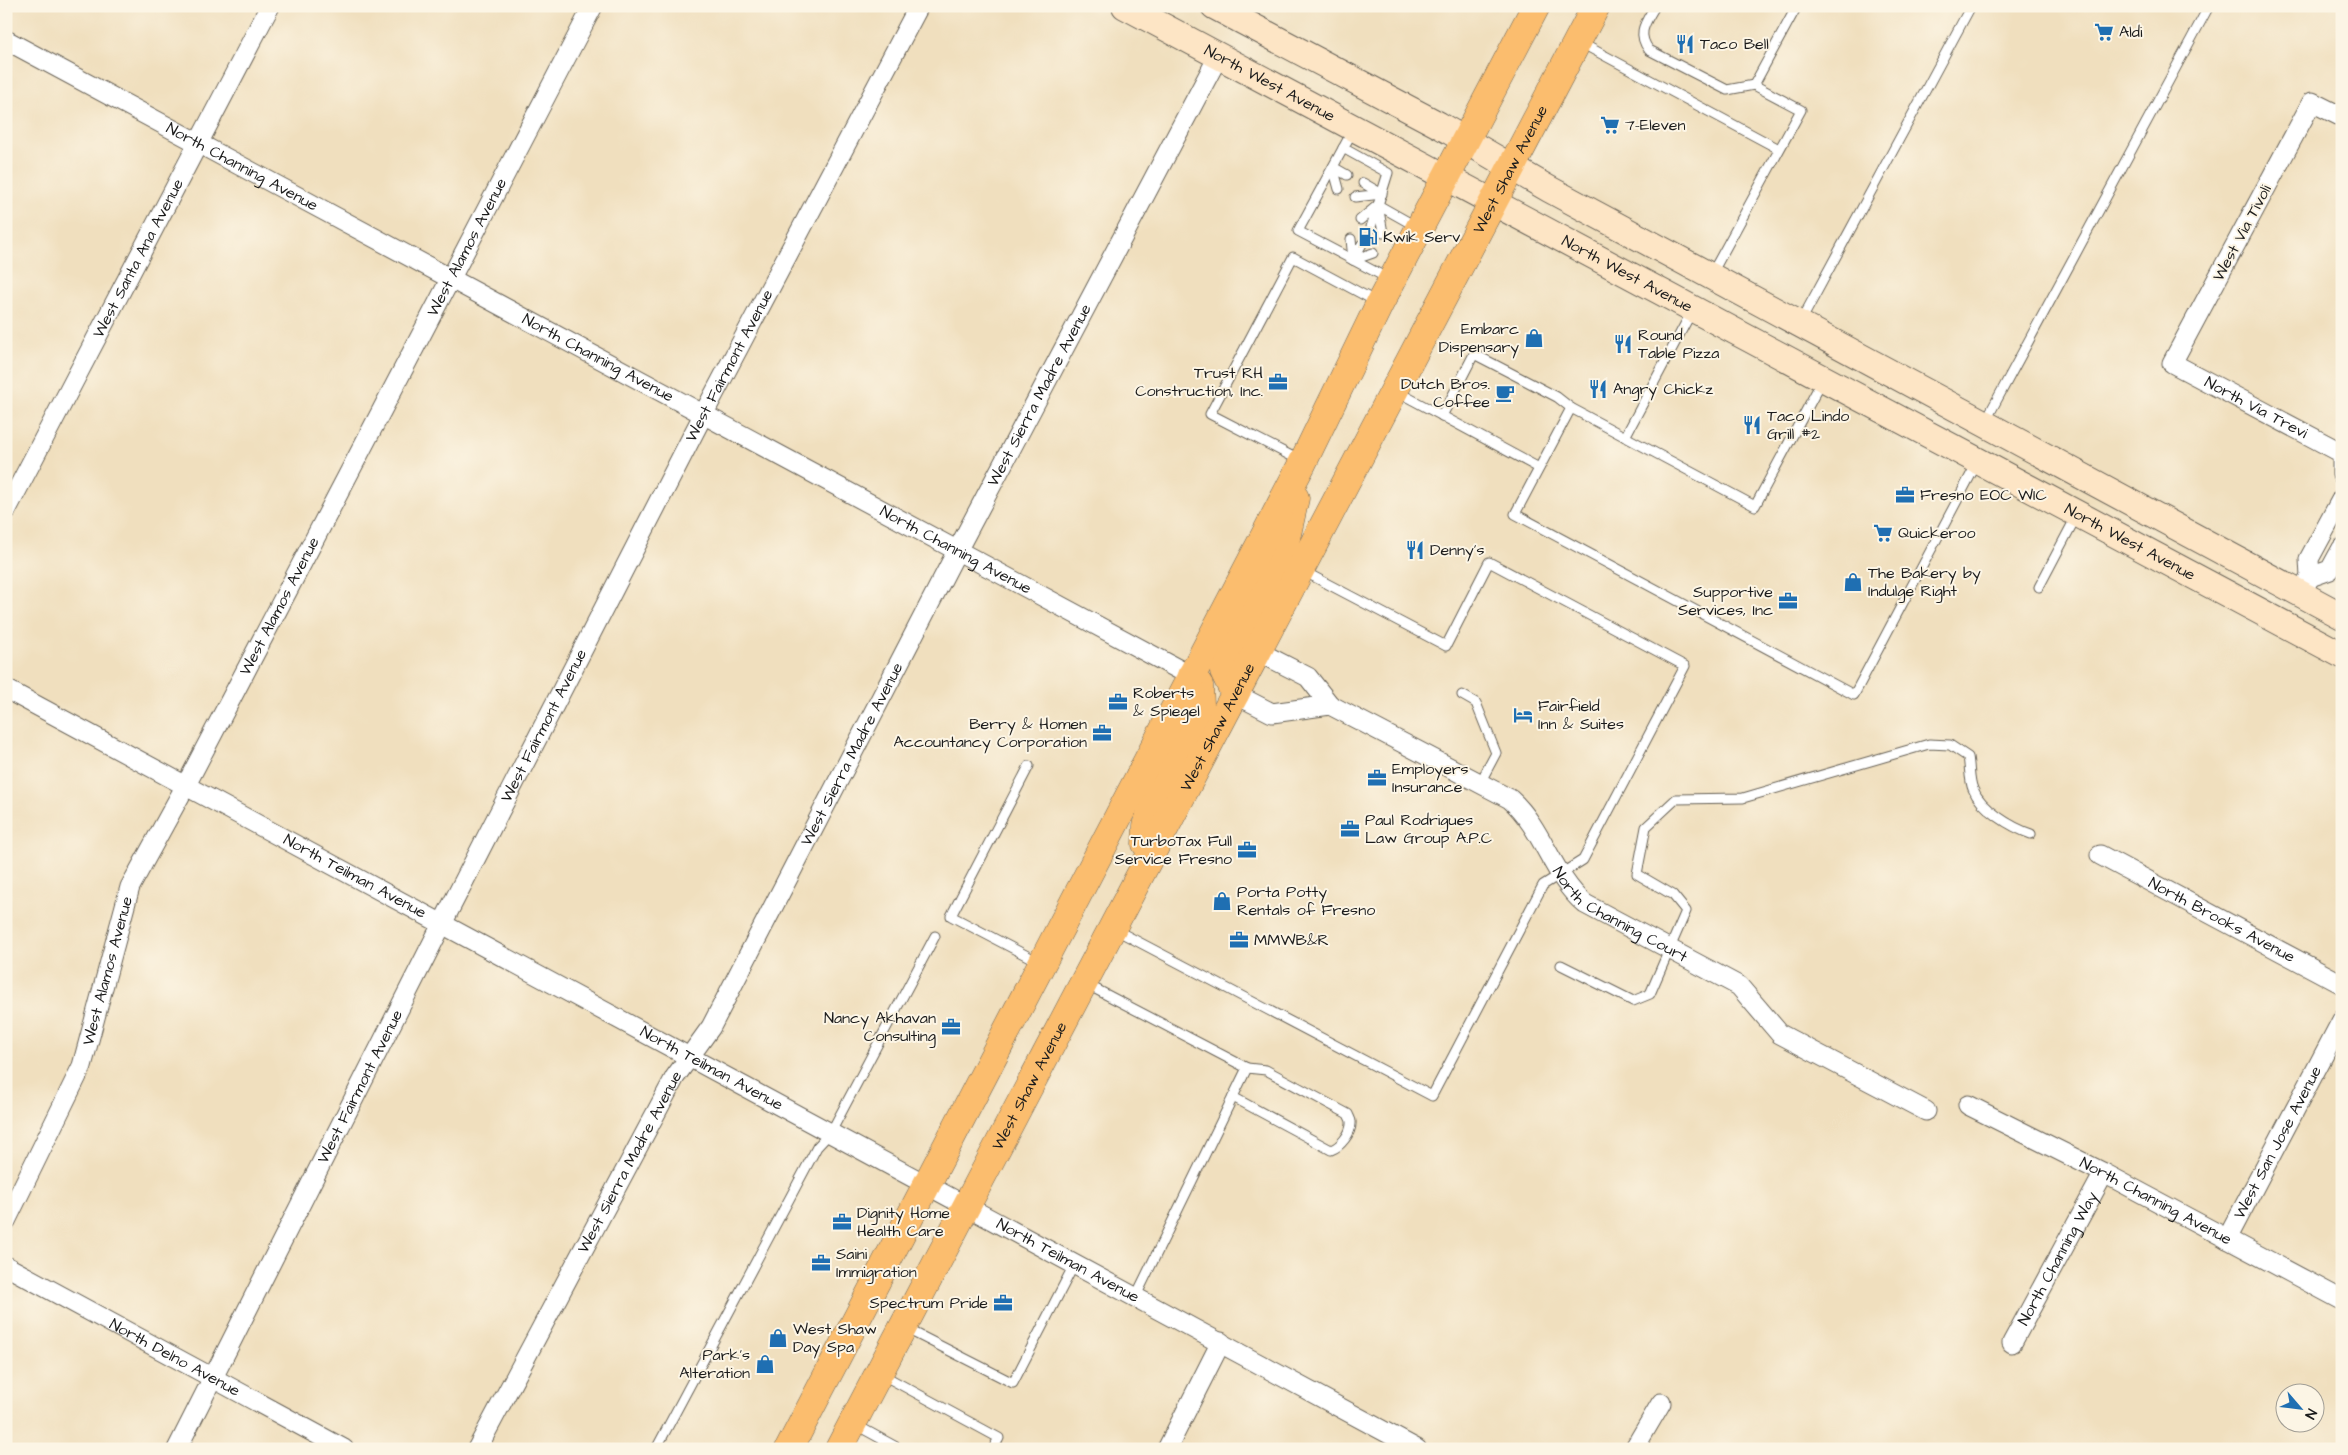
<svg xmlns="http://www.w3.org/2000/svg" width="2348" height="1455" viewBox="0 0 2348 1455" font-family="'Architects Daughter',sans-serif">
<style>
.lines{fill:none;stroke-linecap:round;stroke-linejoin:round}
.service-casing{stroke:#666055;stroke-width:11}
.minor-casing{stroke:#666055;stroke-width:21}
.secondary-casing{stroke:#666055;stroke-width:28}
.primary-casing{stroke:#666055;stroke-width:29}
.service{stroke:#fff;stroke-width:9}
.minor{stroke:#fff;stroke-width:19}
.secondary{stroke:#fde5c5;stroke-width:26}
.primary{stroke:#fbbd6e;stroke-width:28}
.labels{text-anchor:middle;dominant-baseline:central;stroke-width:4;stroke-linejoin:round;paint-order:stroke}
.poi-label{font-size:16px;fill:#1c1c1c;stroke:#fcf5e5;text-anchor:start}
.street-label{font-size:16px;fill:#1c1c1c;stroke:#fcf5e5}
</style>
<rect width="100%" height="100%" fill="#fcf5e5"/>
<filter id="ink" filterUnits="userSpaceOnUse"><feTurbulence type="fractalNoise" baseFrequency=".02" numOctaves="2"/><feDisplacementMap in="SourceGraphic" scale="10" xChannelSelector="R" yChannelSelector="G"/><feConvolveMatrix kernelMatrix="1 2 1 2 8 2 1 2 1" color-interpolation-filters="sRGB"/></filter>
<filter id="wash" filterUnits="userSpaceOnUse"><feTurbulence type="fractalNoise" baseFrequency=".0096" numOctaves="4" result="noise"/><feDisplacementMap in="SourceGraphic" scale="20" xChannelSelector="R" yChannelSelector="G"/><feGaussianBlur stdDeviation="1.12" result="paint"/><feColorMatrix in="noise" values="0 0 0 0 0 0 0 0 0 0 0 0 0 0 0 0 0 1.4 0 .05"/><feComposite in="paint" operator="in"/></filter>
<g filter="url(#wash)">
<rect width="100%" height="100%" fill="#f0dfbe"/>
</g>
<g filter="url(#ink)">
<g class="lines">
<!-- service casing -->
<g class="service-casing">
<g id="service">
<path d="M1655 6C1646 22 1636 33 1649 50L1727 90 1754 85"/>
<path d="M1581 43 1779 149"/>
<path d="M1353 130 1298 231 1389 279"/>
<path d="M1343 148 1388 173 1378 205"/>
<path d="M1339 189 1333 167 1347 175"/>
<path d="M1355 197 1382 194 1363 183"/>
<path d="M1360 220 1378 205 1371 227"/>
<path d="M1383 233 1378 205 1417 227"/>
<path d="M1351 239 1353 260 1362 244"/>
<path d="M1353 260 1373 253"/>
<path d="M1711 275 1801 110 1754 85 1797 6"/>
<path d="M1800 323 1971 6"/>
<path d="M1823 379 1755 506 1571 408 1515 514 1854 695 1977 463"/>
<path d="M1396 391 1539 468"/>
<path d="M1442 416 1474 354 1557 397 1571 408"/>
<path d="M1985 422 2209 6"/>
<path d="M1625 437 1692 311"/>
<path d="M1301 461 1210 414 1293 257 1377 302"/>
<path d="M2039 587 2077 515"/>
<path d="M1462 695 1476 703 1496 753 1480 783"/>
<path d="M1029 766 951 916 1039 962"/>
<path d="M1114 929 1432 1096 1543 885 1583 860 1685 666 1489 562 1446 646 1303 571"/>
<path d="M1561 965 1633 1001 1650 994 1686 911 1673 895 1637 874 1646 827 1676 799 1743 798 1929 744 1950 745 1968 757C1970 767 1969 780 1973 789 1981 809 2011 827 2031 834"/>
<path d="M1086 984 1247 1068 1136 1296"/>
<path d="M1233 1097 1331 1150C1340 1147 1352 1133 1351 1122 1351 1119 1349 1117 1348 1114L1266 1070 1247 1068"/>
<path d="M905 1328 1013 1383 1075 1263"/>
<path d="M881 1374 999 1438 993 1449"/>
<path d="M856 1425 900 1449"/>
<path d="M656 1449 817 1147 831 1132 935 936"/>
</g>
</g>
<!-- minor casing -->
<g class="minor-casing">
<g id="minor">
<path id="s1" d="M6 40 1191 676"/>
<path id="s2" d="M2342 117 2312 102 2172 363 2342 453"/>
<path d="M2342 461V475"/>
<path id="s3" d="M6 511 270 6"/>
<path d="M2310 577 2330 570 2342 548"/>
<path d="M2301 594 2310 577 2309 559 2342 498"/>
<path id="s4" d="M1257 651 1308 677 1330 705 1510 799C1543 828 1552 876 1585 904L1739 986 1780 1034 1926 1111"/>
<path id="s5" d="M6 689C477 941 947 1195 1417 1449"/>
<path d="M1235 694 1272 713 1330 705"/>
<path id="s6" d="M2100 855 2342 984"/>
<path id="s7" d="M1968 1105 2104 1173 2342 1300"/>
<path id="s8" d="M6 1221 82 1066 130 887 186 785 593 6"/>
<path id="s9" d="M2227 1239 2342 1020"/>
<path id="s10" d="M6 1266 344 1449"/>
<path id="s11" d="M2012 1343 2104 1173"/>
<path id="s12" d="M177 1449 442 924 703 415 919 6"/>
<path id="s13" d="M477 1449 675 1077 711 1027 958 549 1219 55"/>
<path d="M1167 1449 1221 1342"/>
<path d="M1634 1449 1661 1403"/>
</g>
</g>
<!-- secondary casing -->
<g class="secondary-casing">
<g id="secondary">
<path id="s14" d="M1125 6 2342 655"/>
<path d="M1214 6 1439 125 1549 189 2342 616"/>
</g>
</g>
<!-- primary casing -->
<g class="primary-casing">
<g id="primary">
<path d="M1235 694 1224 671 1227 660 1282 556 1295 498"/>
<path d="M1146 844 1147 826 1153 803 1200 705 1199 685 1191 676"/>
<path d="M789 1449 1303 462 1380 303 1536 6"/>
<path id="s15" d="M839 1449 1596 6"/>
</g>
</g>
<!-- service -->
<use href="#service" class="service"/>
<!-- minor -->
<use href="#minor" class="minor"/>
<!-- secondary -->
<use href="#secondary" class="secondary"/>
<!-- primary -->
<use href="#primary" class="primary"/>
</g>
</g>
<!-- icons -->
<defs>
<g id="supermarket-bare" transform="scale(1.5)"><path d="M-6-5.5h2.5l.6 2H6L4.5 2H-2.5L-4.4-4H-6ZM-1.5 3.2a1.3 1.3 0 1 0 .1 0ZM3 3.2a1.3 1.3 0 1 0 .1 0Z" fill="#1f6fb2" stroke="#fcf5e5" stroke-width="2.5" paint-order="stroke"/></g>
<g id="restaurant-bare" transform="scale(1.5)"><path d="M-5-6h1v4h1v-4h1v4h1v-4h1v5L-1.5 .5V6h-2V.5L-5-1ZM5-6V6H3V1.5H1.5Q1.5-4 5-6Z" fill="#1f6fb2" stroke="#fcf5e5" stroke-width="2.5" paint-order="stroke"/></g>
<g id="fuel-bare" transform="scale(1.5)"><path d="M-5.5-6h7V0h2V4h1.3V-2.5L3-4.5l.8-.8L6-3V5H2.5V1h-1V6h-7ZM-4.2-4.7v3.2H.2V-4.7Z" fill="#1f6fb2" stroke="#fcf5e5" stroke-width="2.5" paint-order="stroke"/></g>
<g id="shop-bare" transform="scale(1.5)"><path d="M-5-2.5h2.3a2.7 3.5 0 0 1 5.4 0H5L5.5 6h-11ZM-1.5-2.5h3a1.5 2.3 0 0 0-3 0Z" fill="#1f6fb2" stroke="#fcf5e5" stroke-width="2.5" paint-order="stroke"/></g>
<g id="office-bare" transform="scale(1.5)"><path d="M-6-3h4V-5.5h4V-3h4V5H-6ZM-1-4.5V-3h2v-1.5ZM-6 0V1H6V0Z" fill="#1f6fb2" stroke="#fcf5e5" stroke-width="2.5" paint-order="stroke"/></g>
<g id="cafe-bare" transform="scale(1.5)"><path d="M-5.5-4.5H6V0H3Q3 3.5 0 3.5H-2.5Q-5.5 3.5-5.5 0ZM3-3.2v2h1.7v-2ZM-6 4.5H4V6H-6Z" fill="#1f6fb2" stroke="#fcf5e5" stroke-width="2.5" paint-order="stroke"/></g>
<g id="hotel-bare" transform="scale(1.5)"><path d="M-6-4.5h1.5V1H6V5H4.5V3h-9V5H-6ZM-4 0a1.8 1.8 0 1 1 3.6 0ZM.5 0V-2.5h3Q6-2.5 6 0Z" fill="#1f6fb2" stroke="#fcf5e5" stroke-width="2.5" paint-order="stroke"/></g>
</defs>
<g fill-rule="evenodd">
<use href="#supermarket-bare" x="2104" y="32"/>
<use href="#restaurant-bare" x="1685" y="44"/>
<use href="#supermarket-bare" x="1610" y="125"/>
<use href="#fuel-bare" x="1368" y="237"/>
<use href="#shop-bare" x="1534" y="338"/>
<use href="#restaurant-bare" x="1623" y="344"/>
<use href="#office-bare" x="1278" y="382"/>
<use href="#restaurant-bare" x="1598" y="389"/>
<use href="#cafe-bare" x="1505" y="393"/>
<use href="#restaurant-bare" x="1752" y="425"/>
<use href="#office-bare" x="1905" y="495"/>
<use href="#supermarket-bare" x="1883" y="533"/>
<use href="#restaurant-bare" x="1415" y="550"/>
<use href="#shop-bare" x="1853" y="582"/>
<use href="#office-bare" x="1788" y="601"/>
<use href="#office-bare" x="1118" y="702"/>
<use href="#hotel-bare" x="1523" y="715"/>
<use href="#office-bare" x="1102" y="733"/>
<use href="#office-bare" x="1377" y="778"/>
<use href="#office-bare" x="1350" y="829"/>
<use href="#office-bare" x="1247" y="850"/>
<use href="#shop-bare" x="1222" y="901"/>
<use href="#office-bare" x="1239" y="940"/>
<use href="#office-bare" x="951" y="1027"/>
<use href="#office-bare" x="842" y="1222"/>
<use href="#office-bare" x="821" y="1263"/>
<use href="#office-bare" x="1003" y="1303"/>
<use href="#shop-bare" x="778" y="1338"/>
<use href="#shop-bare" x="765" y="1364"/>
</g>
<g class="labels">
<!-- poi labels -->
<g class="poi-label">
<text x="2119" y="32">Aldi</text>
<text x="1700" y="44">Taco Bell</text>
<text x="1625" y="125">7-Eleven</text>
<text x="1383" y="237">Kwik Serv</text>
<text x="1519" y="329" text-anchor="end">Embarc<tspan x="1519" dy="18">Dispensary</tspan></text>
<text x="1638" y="335">Round<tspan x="1638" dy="18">Table Pizza</tspan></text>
<text x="1263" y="373" text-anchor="end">Trust RH<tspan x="1263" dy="18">Construction, Inc.</tspan></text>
<text x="1490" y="384" text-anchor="end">Dutch Bros.<tspan x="1490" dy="18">Coffee</tspan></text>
<text x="1613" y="389">Angry Chickz</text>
<text x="1767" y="416">Taco Lindo<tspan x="1767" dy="18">Grill #2</tspan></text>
<text x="1920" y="495">Fresno EOC WIC</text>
<text x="1898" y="533">Quickeroo</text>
<text x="1430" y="550">Denny's</text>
<text x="1868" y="573">The Bakery by<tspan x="1868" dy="18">Indulge Right</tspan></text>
<text x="1773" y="592" text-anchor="end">Supportive<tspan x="1773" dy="18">Services, Inc</tspan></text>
<text x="1133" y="693">Roberts<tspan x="1133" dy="18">&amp; Spiegel</tspan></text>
<text x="1538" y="706">Fairfield<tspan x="1538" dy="18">Inn &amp; Suites</tspan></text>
<text x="1087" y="724" text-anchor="end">Berry &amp; Homen<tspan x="1087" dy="18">Accountancy Corporation</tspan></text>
<text x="1392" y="769">Employers<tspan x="1392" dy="18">Insurance</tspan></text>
<text x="1365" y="820">Paul Rodrigues<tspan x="1365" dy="18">Law Group A.P.C</tspan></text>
<text x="1232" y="841" text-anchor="end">TurboTax Full<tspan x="1232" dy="18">Service Fresno</tspan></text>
<text x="1237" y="892">Porta Potty<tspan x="1237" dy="18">Rentals of Fresno</tspan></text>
<text x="1254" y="940">MMWB&amp;R</text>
<text x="936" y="1018" text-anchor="end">Nancy Akhavan<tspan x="936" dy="18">Consulting</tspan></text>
<text x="857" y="1213">Dignity Home<tspan x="857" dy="18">Health Care</tspan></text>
<text x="836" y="1254">Saini<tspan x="836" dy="18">Immigration</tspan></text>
<text x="988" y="1303" text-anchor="end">Spectrum Pride</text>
<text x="793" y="1329">West Shaw<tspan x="793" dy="18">Day Spa</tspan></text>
<text x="750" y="1355" text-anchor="end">Park's<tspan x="750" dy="18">Alteration</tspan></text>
</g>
<!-- street labels -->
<g class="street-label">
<text stroke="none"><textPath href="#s14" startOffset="164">North West Avenue</textPath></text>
<text stroke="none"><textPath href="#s1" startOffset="268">North Channing Avenue</textPath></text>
<text stroke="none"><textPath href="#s15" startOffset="1445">West Shaw Avenue</textPath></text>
<text transform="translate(2242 233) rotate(-62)">West Via Tivoli</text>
<text stroke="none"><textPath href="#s8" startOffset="1081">West Alamos Avenue</textPath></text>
<text stroke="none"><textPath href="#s3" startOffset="285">West Santa Ana Avenue</textPath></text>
<text stroke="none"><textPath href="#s14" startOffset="569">North West Avenue</textPath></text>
<text stroke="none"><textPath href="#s1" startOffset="672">North Channing Avenue</textPath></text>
<text stroke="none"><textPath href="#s12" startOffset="1216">West Fairmont Avenue</textPath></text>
<text stroke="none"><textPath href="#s13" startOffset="1195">West Sierra Madre Avenue</textPath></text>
<text stroke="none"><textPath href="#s2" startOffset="425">North Via Trevi</textPath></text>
<text stroke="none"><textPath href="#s14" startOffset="1139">North West Avenue</textPath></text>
<text stroke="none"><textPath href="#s1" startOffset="1078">North Channing Avenue</textPath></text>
<text stroke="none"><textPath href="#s8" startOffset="676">West Alamos Avenue</textPath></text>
<text stroke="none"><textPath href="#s12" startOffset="811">West Fairmont Avenue</textPath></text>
<text stroke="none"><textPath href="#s15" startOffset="815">West Shaw Avenue</textPath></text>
<text stroke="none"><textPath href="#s13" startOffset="790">West Sierra Madre Avenue</textPath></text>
<text stroke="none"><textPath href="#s5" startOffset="396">North Teilman Avenue</textPath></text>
<text stroke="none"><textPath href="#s4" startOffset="460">North Channing Court</textPath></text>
<text stroke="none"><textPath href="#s6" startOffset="138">North Brooks Avenue</textPath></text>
<text stroke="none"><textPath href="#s8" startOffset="271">West Alamos Avenue</textPath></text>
<text stroke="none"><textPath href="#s5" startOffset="801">North Teilman Avenue</textPath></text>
<text stroke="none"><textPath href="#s12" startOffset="406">West Fairmont Avenue</textPath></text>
<text stroke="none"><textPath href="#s15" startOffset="410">West Shaw Avenue</textPath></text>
<text stroke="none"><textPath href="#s9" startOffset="109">West San Jose Avenue</textPath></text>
<text stroke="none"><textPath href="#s13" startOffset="325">West Sierra Madre Avenue</textPath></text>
<text stroke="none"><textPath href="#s7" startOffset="211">North Channing Avenue</textPath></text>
<text stroke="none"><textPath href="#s11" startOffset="96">North Channing Way</textPath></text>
<text stroke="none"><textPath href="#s5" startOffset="1206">North Teilman Avenue</textPath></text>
<text stroke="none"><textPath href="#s10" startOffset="192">North Delno Avenue</textPath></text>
</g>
</g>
<!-- margin -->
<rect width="2348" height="1455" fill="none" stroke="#fcf5e5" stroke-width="25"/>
<!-- north arrow -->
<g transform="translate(2300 1408) rotate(118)"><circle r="24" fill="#fcf5e5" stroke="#a29e95"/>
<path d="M0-4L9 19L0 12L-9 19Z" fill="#1f6fb2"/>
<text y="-8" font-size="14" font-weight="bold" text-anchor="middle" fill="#1c1c1c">N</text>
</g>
</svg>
